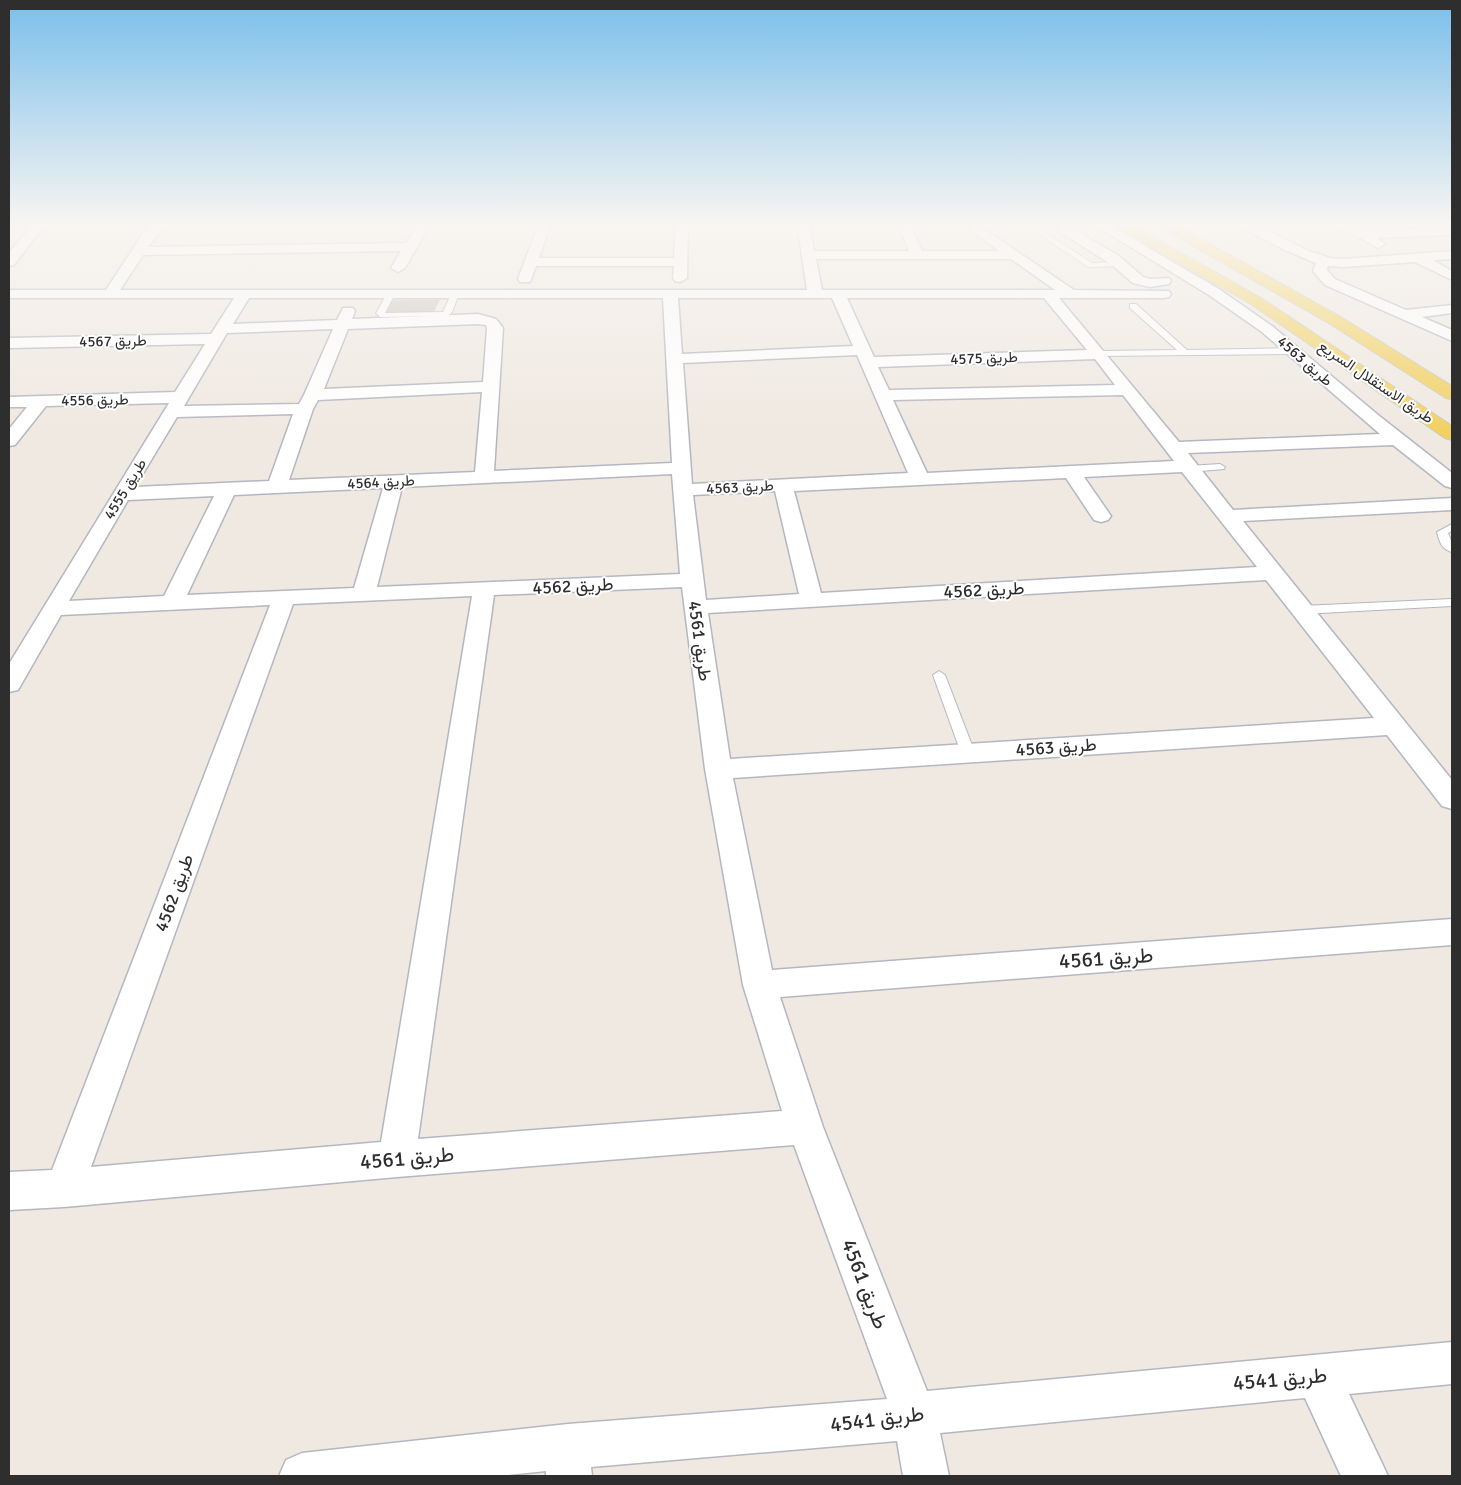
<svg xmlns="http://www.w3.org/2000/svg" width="1461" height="1485" viewBox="0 0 1461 1485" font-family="Signika,Vazirmatn,sans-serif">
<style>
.building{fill:#cbc7bf;stroke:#cbc5ba}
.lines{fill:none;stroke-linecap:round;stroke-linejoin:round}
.lane-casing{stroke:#b4b7c1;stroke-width:2}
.street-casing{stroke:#b4b7c1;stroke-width:3}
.primary-casing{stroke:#c9c9c9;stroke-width:2}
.lane{fill:#fff;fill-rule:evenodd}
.street{fill:#fff;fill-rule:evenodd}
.primary{fill:#f2d163;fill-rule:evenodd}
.labels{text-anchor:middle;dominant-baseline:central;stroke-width:4;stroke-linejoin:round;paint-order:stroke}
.far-street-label{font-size:15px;fill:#2e2e2e;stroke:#fff}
.street-label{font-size:18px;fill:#2e2e2e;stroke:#fff}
.near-street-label{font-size:21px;fill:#2e2e2e;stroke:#fff}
</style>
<rect width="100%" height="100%" fill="#efe9e1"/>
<!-- building -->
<path class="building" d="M439 300 433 313H383L389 301Z"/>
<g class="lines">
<!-- lane casing -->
<g class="lane-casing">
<g id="lane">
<path d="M1023 223H1030L1092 263 1119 262 1123 264 1119 266 1088 267Z"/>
<path d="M388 292 395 294 385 313 443 312 452 292 459 294 452 312 448 316 380 317 376 313Z"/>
<path d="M1130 304H1136L1187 350 1295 348 1299 351 1295 354 1096 356 1095 354 1099 351 1177 350 1130 308Z"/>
<path d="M1220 464 1225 467 1224 469 1189 472 1184 469 1189 466Z"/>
<path d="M1452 524V531L1448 533 1452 543V552C1442 550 1439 541 1437 532Z"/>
<path d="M1452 599V606L1302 614 1296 610 1302 606Z"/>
<path d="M939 671 945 675 975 753 973 756H963L961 753 933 675Z"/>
</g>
</g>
<!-- street casing -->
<g class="street-casing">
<g id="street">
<path d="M34 223H46L14 265 9 266V253Z"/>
<path d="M153 223H166L148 247 406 243 419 223H431L405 268 398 272 391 268 401 251 143 255 120 290H807L797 223H809L814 251H909L898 223H910L922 251H999L961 223H975L1074 290 1169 291 1171 294 1169 297 1164 298H1059L1179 442 1380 434 1262 332 1209 295 1091 223H1106L1219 289 1272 326 1378 415 1452 473V488L1445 486 1393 445 1188 453 1233 510 1452 498V510L1243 521 1452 780V809L1442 806 1387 735 733 778 772 970 1452 919V945L780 997 823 1127 927 1391 1452 1342V1384L1349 1394 1388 1476H1341L1305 1398 940 1433 949 1476H903L897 1441 591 1467 592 1476H546V1471L499 1476H279L286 1460 302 1453 568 1424 887 1399 794 1145 397 1177 64 1207 9 1210V1172L52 1170 270 605 61 615 18 690 9 692V664L169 403 46 406 15 445 9 446V429L27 407H9V397L175 392 205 344 9 348V338L211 334 234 298H9V290H106L144 232ZM816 259H1011L1055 290H822ZM249 298H663L672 463 494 471 503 328 496 319 478 314 352 319 355 311 353 308H343L337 320 233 324ZM678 298H832L853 346 682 354ZM847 298H1044L1087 350 874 357ZM478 324 486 325 487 328 483 382 324 389 348 329ZM333 329 304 395 299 404 184 406 227 333ZM857 355 908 473 692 484 683 363ZM1095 359 1115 385 889 390 878 367ZM482 392 475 472 289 480 313 409 318 400ZM1123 395 1174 461 927 473 893 400ZM293 414 269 481 135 487 177 417ZM1182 472 1257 567 821 593 794 491 1066 478 1094 520 1101 522 1108 520 1111 516 1084 477ZM672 474 680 574 377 587 402 487ZM383 488 354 588 187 595 234 495ZM775 491 799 594 706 600 693 495ZM214 496 164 596 69 601 128 500ZM1266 580 1374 718 730 759 708 613ZM682 587 705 769 743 985 782 1111 418 1139 494 595ZM472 596 381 1142 91 1167 293 604Z"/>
<path d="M539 223H551L539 258H674L676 223H688L687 278 680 282 675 281 673 278 674 266H536L530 282H520L518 279Z"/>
<path d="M1049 223H1063L1119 256 1143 277 1150 279 1169 278 1171 281 1169 284 1150 287 1133 283 1112 265 1051 226Z"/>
<path d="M1237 223H1252L1309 251 1330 258 1343 259 1452 251V259L1433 260 1452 271V280L1415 262 1343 267 1328 266 1327 270 1335 279 1406 310 1452 305V313L1422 317 1452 330V341L1325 285 1313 271 1316 263 1287 251 1239 226Z"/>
<path d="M1336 223H1351L1365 231 1452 227V235L1377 238 1385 244 1378 248 1338 226Z"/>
</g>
</g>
<!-- primary casing -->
<g class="primary-casing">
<g id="primary">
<path d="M1113 223H1128L1261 298 1452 426V440L1445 438 1251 304 1114 226Z"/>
<path d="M1157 223H1172L1339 316 1452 386V399L1446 398 1327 322 1158 226Z"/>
</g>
</g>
<!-- lane -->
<use href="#lane" class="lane"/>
<!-- street -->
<use href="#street" class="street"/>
<!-- primary -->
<use href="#primary" class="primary"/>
</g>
<!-- sky -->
<linearGradient id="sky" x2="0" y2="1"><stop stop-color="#7abfeb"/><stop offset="0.52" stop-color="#f8f5f2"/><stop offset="1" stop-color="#f8f5f2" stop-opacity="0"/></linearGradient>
<rect width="1461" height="431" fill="url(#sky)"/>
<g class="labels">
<!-- far-street labels -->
<g class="far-street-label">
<text transform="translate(113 341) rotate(-1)">طريق 4567</text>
<text transform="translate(984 358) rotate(-2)">طريق 4575</text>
<text transform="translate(1305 361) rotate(41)">طريق 4563</text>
<text transform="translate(1376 382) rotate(34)">طريق الاستقلال السريع</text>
<text transform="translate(95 400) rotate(-1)">طريق 4556</text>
<text transform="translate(381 482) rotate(-3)">طريق 4564</text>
<text transform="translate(740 487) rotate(-3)">طريق 4563</text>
<text transform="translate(125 489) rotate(-59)">طريق 4555</text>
</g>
<!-- street labels -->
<g class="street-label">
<text transform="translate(573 586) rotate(-3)">طريق 4562</text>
<text transform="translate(984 590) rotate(-3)">طريق 4562</text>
<text transform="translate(700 641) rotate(82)">طريق 4561</text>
<text transform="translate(1056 747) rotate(-4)">طريق 4563</text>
<text transform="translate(174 893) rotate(-70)">طريق 4562</text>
</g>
<!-- near-street labels -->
<g class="near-street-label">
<text transform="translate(1106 958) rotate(-4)">طريق 4561</text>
<text transform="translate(407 1158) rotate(-5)">طريق 4561</text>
<text transform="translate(865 1284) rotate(69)">طريق 4561</text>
<text transform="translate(1280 1379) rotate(-5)">طريق 4541</text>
<text transform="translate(877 1419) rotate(-7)">طريق 4541</text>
</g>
</g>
<!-- border -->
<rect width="1461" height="1485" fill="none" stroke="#2e2e2e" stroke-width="20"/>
</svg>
